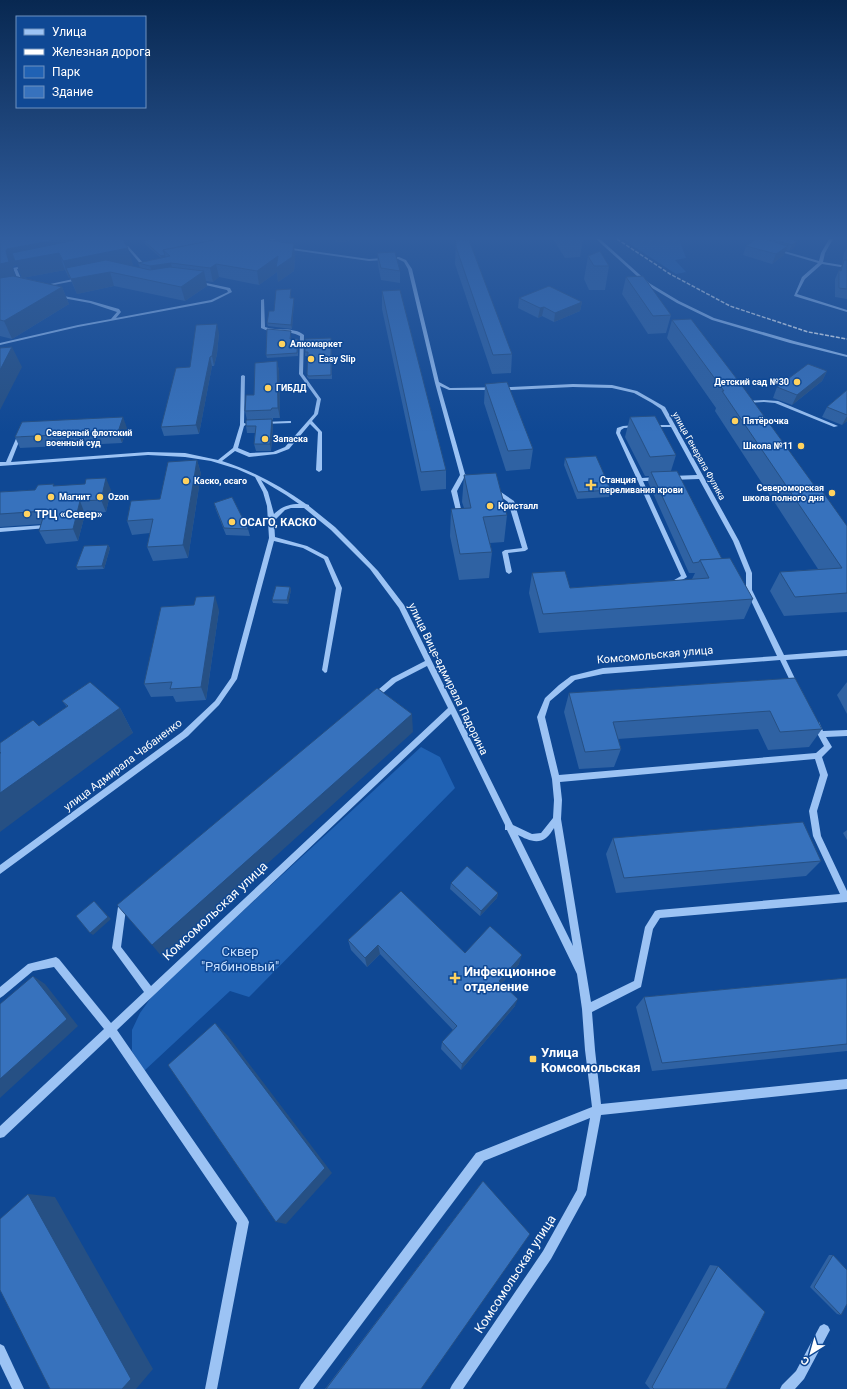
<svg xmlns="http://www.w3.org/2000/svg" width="847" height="1389" viewBox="0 0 847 1389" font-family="Roboto,sans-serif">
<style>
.green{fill:#2062b4}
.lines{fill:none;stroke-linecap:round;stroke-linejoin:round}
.minor{fill:#9cc3f4;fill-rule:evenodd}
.rail{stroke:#fff;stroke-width:1.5;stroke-dasharray:4 1.5;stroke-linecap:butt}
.wall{fill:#2f62a3}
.shaded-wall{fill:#265084}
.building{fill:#3772bd;stroke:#265084}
.poi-dot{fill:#ffd25f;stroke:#0f4894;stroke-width:1.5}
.labels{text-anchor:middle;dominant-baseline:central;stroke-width:3;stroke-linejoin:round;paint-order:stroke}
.far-poi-label{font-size:9px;font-weight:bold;fill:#fff;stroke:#0f4894;text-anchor:start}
.far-street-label{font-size:9px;fill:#fff;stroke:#0f4894}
.poi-label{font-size:11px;font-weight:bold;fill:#fff;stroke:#0f4894;text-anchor:start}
.street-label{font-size:11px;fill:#fff;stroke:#0f4894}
.near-street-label{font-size:13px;fill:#fff;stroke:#0f4894}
.near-park-label{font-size:13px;fill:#c4defe;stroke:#0f4894}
.near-poi-label{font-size:13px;font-weight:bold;fill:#fff;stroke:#0f4894;text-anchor:start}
</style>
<rect width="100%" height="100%" fill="#0f4894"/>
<!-- green -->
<g class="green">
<path d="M624 239H679L686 258 675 260 686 272 676 274 633 246Z"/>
<path d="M421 747 440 757 455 788 249 997 230 991 144 1071 132 1051V1030L140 1013 155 992Z"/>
</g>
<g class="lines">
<!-- minor -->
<g class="minor">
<path d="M272 239H279L261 243 259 242Z"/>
<path d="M596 239H600L649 283 679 301 714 318 794 341 847 355V357L790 343 712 320 677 303 647 285Z"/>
<path d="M829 239H833L825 253 823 262 847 266V268L822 264 805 279 797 294 847 310V312L794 296 802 277 818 263 774 250 777 249 819 261 821 253Z"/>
<path d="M128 246 145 265V267H143L127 248 119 250 117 249Z"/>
<path d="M284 247 369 259 399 257 406 260 412 269 439 382 450 388 511 387 573 384 612 385 637 391 665 407 739 541 752 573V590L784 655 847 650V656L786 660 799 687 798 689H794L780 660 603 674 575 680 550 701 545 717 559 775 816 753 824 746 812 724 813 722H819L823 731 847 730V736L826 737 832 747 822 757 828 775 817 811 821 836 847 891V902L660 918 653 929 641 987 592 1012 595 1050 601 1104 847 1079V1089L601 1115 586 1195 551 1259 463 1389H450L452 1385 543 1251 577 1190 590 1118 484 1161 313 1389H299L301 1385 476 1153 592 1107 585 1050 582 1009 577 974 507 830H505V825L451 714 117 1030 247 1218 249 1222 217 1389H205L237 1223 110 1037 4 1137 0 1138V1126L104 1029 54 967 33 971 3 996 0 998V987L28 964 56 957 59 959 111 1023 144 992 112 948 118 907 123 900 126 899 129 900 130 903 126 909 121 947 151 986 448 708 427 666 396 682 376 699H372L370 697 372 695 392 678 425 661 399 608 370 569 331 530 304 508H291L285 510 274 521 275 537 307 546 328 557 342 588 327 672 325 673 322 670 336 588 324 559 303 548 274 541 237 679 219 705 188 736 0 874V865L182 732 215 701 231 678 269 538 267 506 263 492 255 477 237 469 211 461 185 457 148 455 0 466V462H6L18 434 20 433 22 434 11 462 148 452 185 453 218 460 233 448 240 425 241 376 243 375 245 376 244 423 247 424 244 426 238 448 250 453 273 452 285 447 314 414 317 399 299 374 300 336C288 329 273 335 261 328V300L264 299 265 327C278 332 293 326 304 335L303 374 321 399 318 414 312 421 322 432V470L319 472 316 470 318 432 310 424 289 449 276 454 249 457 235 451 222 461C253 471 280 486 306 504L309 505V506L335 527 355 547 378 571 404 605 513 825 532 834 541 833 553 818 554 800 552 779 537 717 545 698 559 685 571 676 603 668 777 656 746 590V573L733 541 699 479 671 480 668 478 671 476 697 475 671 427H651L649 426 651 425H670L661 409 652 403 634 393 612 388 573 387 511 390H449L440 386 465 474 475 480 472 482 464 478 457 491 463 518 462 519H458L451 491 460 475 435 383 408 269 404 262 398 259 369 261 285 249ZM261 480 286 495 299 504C289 504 281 507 274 514L268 492ZM815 759 820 775 809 811 813 836 840 894 658 910 655 911 645 927 634 981 591 1002 561 819 562 800 560 782ZM554 828 573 946 518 835C526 839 537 845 546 838 549 836 552 831 554 828Z"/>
<path d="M27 265H28V267L17 269 24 286 21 287 13 268Z"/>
<path d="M78 278 80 279 79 280 43 287 41 286Z"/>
<path d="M197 281 230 288 232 292 212 302 78 327 0 345V343L78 325 111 319 117 312 90 303 57 297V295H58L91 301 119 309 121 312 116 318 211 300 228 292 227 290 197 283Z"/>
<path d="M764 400 778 401 838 426 834 427 775 403 764 402 746 403 744 402 746 401Z"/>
<path d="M289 421H291V423L263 424 261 423 263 422Z"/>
<path d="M637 425 639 426V427L624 428 621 430 620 433 642 478 657 477 660 479 657 481H643L687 577 671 587 668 585 669 583 681 576 616 433 617 428 623 426Z"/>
<path d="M495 488 514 501 528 549 525 551 508 553 512 572 509 574 506 572 502 552 505 550 522 548 508 502 493 491V489Z"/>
<path d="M45 525 48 527 47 528 0 532V528Z"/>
<path d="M824 1324 828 1326 830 1330 804 1379 795 1389H780L782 1385 796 1371 820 1326Z"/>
<path d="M0 1344 4 1346 24 1389H12L0 1364Z"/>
</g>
<!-- rail -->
<path class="rail" d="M617 239 670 274 730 306 808 332 847 339"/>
</g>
<!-- wall -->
<g class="wall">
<path d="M0 239H122L133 265 130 266 140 268 138 263 161 258 145 244 144 241 295 258 294 271 278 282 277 272 259 285 219 277 213 282 206 281 207 286 185 301 114 286 77 294 70 278H69L65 270 22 278 17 265 14 266 13 267 15 276 62 287 69 304 12 339 0 336Z"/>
<path d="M333 239H357L337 243Z"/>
<path d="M553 239H583L580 257 565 258Z"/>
<path d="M757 239H791L795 247 789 251 786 250 784 255 772 264 743 255 746 246Z"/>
<path d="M456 240 512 354 511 373 492 374 455 264Z"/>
<path d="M847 248V299L835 297V279L839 270 840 271 842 264 844 253Z"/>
<path d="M377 253 400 271V283L381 280 378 265Z"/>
<path d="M588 256 609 266 605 290H589L584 279Z"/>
<path d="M626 277 671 315 666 333 648 334 622 294Z"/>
<path d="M291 289V298H294V301L292 329 268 326 267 323 274 311Z"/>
<path d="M382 291 446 470V489L421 491 382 309Z"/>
<path d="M519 298 582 302 580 311 554 322 542 316 538 318 518 308Z"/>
<path d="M672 320 814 485 847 526V612L784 616 770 591 780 572 818 569 715 411 716 408 667 338Z"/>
<path d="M291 331V339H298V356L267 358 266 355Z"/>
<path d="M219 333 217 354 214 366H212L199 434 164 436 161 427 190 367Z"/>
<path d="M331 338 332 379H309L307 377V356H305V352Z"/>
<path d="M277 361 279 371 280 418H273V420H272L273 426 271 451H256L254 444 255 433H247L246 426 247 420 245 411 254 395Z"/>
<path d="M827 371 822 381 792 405 773 398 777 387Z"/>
<path d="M485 384 533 449 530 469 506 471 484 403Z"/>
<path d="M847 390V421L842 425 822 417 827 407Z"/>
<path d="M630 417 676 455 671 471 722 559 753 599 744 619 539 633 529 593 532 573 570 588 692 579 695 573H689L648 482 649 476H645L625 437Z"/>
<path d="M127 428 122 443 20 448 15 437Z"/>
<path d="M565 458 611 490 609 497 577 499 564 465Z"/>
<path d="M197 460 201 474 188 558 153 561 147 547 150 533 132 535 127 521 160 499Z"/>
<path d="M464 475 507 515 504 542 490 543 492 552 489 578 459 580 450 536 451 509 464 508 462 502Z"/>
<path d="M55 486 111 490 106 512 85 514 78 541 46 544 39 531 41 524 0 527V492L35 490Z"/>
<path d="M214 503 248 529 250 536 226 535 216 510Z"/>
<path d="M108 545 110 548 104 569 78 570 76 567Z"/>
<path d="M290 587 291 590 288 604 273 603 272 600Z"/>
<path d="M219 610 206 700 176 702 173 696 151 697 144 684Z"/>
<path d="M795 678 822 729 809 747 768 750 758 729 618 739 621 749 614 767 579 769 564 712 569 693Z"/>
<path d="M847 682V714L837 695Z"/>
<path d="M62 701 120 708 133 733 0 753V743L39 726 67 707Z"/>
<path d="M847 830V840L843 833Z"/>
<path d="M613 838 821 861 806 876 616 893 606 854Z"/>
<path d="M451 883 498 893 497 898 480 916 450 889Z"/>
<path d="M348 940 465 953 519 964 502 983 515 1006 461 1070 441 1049 442 1042 453 1030 380 954 367 967 351 950Z"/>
<path d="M847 978V1051L652 1071 636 1007 644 997Z"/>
<path d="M483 1181 421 1389H325L480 1185Z"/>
<path d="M829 1255H833L841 1315 837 1314 810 1287Z"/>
<path d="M710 1265 718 1266 726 1389H650L645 1383Z"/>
</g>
<!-- shaded-wall -->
<g class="shaded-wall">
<path d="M61 239H77L82 253H59L65 270 22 278 12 253 17 265 14 266 13 267 16 279 0 292V264L7 249Z"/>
<path d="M337 239H357L337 243Z"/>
<path d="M797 241 795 247 789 251 792 245Z"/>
<path d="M294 244 295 258 294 271 278 282 277 272 259 285 257 271Z"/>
<path d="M788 246 784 255 772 264 776 254Z"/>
<path d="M128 248 133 265 71 277 66 268 70 278H69L63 261Z"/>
<path d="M165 255 166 258 162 259 161 256Z"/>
<path d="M171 263 174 277 154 279 150 266Z"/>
<path d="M216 264 219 277 213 282 210 268Z"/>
<path d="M204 271 207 286 185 301 181 287Z"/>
<path d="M110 272 114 286 77 294 71 279Z"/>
<path d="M62 287 69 304 12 339 4 321Z"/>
<path d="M294 298V301L292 329 291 325Z"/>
<path d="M582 302 580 311 554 322 555 313Z"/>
<path d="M544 307 542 316 538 318 540 308Z"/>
<path d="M217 324 219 333 217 354 214 366 212 356Z"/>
<path d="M12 347 22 367 0 410V370Z"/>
<path d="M210 357 212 366 199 434 196 425Z"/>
<path d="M277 361 279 371 280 418 278 408Z"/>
<path d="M827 371 822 381 792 405 797 395Z"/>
<path d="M847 416V421L842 425Z"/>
<path d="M123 417 127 428 122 443 118 432Z"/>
<path d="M272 419 273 426 271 451 270 444Z"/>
<path d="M197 460 201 474 188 558 183 545Z"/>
<path d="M106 478 111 490 106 512 101 500Z"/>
<path d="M80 501 85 514 78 541 73 529Z"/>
<path d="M108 545 110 548 104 569 102 566Z"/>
<path d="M290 587 291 590 288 604 287 600Z"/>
<path d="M215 596 219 610 206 700 201 687Z"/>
<path d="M120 708 133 733 0 832V793Z"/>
<path d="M412 714 413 732 163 958 152 945Z"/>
<path d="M498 893 497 898 480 916 481 911Z"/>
<path d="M94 901 111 919 93 935 90 933Z"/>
<path d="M378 945 380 954 367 967 365 958Z"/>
<path d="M522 955 519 964 497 989 499 981Z"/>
<path d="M33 976 45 984 78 1026 0 1098V1079Z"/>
<path d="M518 999 515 1006 461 1070 462 1064Z"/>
<path d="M215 1023 228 1036 332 1173 286 1224 276 1222Z"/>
<path d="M28 1194 55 1197 153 1369 136 1389H122Z"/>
</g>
<!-- building -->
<g class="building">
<path d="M0 239H61L7 249 6 251 9 262 0 264Z"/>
<path d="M79 239H122L128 248 63 261 59 253 15 261 12 253 80 239Z"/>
<path d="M151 239H220L163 250 165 255 161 256 144 241Z"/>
<path d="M220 239H260L294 244 292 257 276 268 278 256 257 271 216 264 210 268 171 263 150 266 138 263 170 256 163 250Z"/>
<path d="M757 239H764L788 246 776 254 746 246Z"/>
<path d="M770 239H791L797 241 792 245Z"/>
<path d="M456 240H469L512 354 493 355 456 247Z"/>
<path d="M600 251 609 266H594L588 256Z"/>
<path d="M395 252 400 271 381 268 377 253Z"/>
<path d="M106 260 150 270 170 267 204 271 181 287 110 272 71 279 66 268Z"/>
<path d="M844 260H847V289L839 288V270L841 271Z"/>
<path d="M13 276 62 287 4 321 0 320V278Z"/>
<path d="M643 276 671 315 653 316 626 277Z"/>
<path d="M549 286 582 302 555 313 544 307 540 308 519 298Z"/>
<path d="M291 289 290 298H294L291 325 267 323 269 311H274L276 290Z"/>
<path d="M400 290 446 470 421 472 382 291Z"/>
<path d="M691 319 740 383 814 485H818L847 526V593L795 597 780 572 842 568 722 391H724L672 320Z"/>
<path d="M217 324 214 345 212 356 210 357 196 425 161 427 176 368 190 367 196 325Z"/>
<path d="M267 329 291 331 290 339H298L297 353 266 355Z"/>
<path d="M331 338V375L308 376 307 374 308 352H305V339Z"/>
<path d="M12 347 0 370V348Z"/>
<path d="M277 361 278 408H272L271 410 245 411 246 395H254L255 363Z"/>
<path d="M808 364 827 371 797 395 777 387Z"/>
<path d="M507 382 533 449 508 451 485 384Z"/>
<path d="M847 390V415L827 407Z"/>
<path d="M655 416 676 455 650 457 630 417Z"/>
<path d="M123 417 118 432 15 437 22 422Z"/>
<path d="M272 419 270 444H254L256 426H246V420Z"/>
<path d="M596 456 611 490 578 492 565 458Z"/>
<path d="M197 460 183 545 147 547 153 519 127 521 131 501 160 499 168 462Z"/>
<path d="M677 471 722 559 700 560 699 562 693 563 651 472Z"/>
<path d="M496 473 507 515 483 517 492 552 460 554 451 509 471 508 464 475Z"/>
<path d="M106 478 101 500 80 501 73 529 39 531 45 511 0 514V492L35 490 38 485 54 484 53 486 85 484 86 479Z"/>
<path d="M232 497 248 529 224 528 214 503Z"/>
<path d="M108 545 102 566 76 567 84 546Z"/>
<path d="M730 558 753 599 543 614 532 573 565 571 570 588 709 578 700 560Z"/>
<path d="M276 586 290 587 287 600H272Z"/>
<path d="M215 596 201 687 170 689 172 682 144 684 161 607 194 605 196 597Z"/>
<path d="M795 678 822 729 780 732 770 711 613 722 621 749 585 752 569 693Z"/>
<path d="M90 682 120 708 0 793V753H1L0 752V743L33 720 39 726 68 706 62 701Z"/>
<path d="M377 688 412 714 152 945 117 905Z"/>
<path d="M803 822 821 861 624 878 613 838Z"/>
<path d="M467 866 498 893 481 911 451 883Z"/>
<path d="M401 891 465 953 490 926 522 955 499 981 518 999 462 1064 442 1042 457 1026 378 945 365 958 348 940Z"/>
<path d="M94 901 108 917 90 933 76 916Z"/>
<path d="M33 976 67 1019 0 1079V1004Z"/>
<path d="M847 978V1044L662 1063 644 997Z"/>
<path d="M215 1023 325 1168 276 1222 168 1065Z"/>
<path d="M483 1181 530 1234 421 1389H326Z"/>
<path d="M28 1194 131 1379 122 1389H50L0 1290V1219Z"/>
<path d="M833 1255 847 1270V1304L841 1315 814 1287Z"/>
<path d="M718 1266 765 1312 726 1389H654L652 1387Z"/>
</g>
<!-- sky -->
<linearGradient id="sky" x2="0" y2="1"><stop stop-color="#082851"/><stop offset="0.55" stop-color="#315e9f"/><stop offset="1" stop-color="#315e9f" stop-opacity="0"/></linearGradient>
<rect width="847" height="433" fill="url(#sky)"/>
<!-- markers -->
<g class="poi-dot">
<circle cx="282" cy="344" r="4"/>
<circle cx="311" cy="359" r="4"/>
<circle cx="797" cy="382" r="4"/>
<circle cx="268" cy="388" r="4"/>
<circle cx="735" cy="421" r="4"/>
<circle cx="38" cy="438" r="4"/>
<circle cx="265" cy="439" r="4"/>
<circle cx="801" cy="446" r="4"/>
<circle cx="186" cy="481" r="4"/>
<path d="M589 479h4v4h4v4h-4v4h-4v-4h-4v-4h4z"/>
<circle cx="832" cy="493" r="4"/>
<circle cx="51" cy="497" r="4"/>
<circle cx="100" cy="497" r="4"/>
<circle cx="490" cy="506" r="4"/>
<circle cx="27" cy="514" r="4"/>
<circle cx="232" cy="522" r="4"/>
<path d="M453 972h4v4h4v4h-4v4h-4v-4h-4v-4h4z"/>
<rect x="529" y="1055" width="8" height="8" rx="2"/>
</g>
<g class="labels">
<!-- far-poi labels -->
<g class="far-poi-label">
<text x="290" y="344">Алкомаркет</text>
<text x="319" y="359">Easy Slip</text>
<text x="789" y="382" text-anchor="end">Детский сад №30</text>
<text x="276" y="388">ГИБДД</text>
<text x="743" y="421">Пятёрочка</text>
<text x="46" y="433">Северный флотский<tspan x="46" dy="10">военный суд</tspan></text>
<text x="273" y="439">Запаска</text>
<text x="793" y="446" text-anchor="end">Школа №11</text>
<text x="600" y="480">Станция<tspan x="600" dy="10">переливания крови</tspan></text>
<text x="194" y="481">Каско, осаго</text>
<text x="824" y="488" text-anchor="end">Североморская<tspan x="824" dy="10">школа полного дня</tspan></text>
<text x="59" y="497">Магнит</text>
<text x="108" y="497">Ozon</text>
<text x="498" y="506">Кристалл</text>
</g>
<!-- far-street labels -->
<g class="far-street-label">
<text transform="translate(699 456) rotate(61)">улица Генерала Фулика</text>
</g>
<!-- poi labels -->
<g class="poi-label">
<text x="35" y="514">ТРЦ «Север»</text>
<text x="240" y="522">ОСАГО, КАСКО</text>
</g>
<!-- street labels -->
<g class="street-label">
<text transform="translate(655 655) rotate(-5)">Комсомольская улица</text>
<text transform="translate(448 679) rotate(64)">улица Вице-адмирала Падорина</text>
<text transform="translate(123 765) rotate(-37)">улица Адмирала Чабаненко</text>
</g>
<!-- near-street labels -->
<g class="near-street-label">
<text transform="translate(215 911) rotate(-43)">Комсомольская улица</text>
<text transform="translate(515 1274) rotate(-57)">Комсомольская улица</text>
</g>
<!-- near-park labels -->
<g class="near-park-label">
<text x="240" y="951">Сквер<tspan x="240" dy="15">"Рябиновый"</tspan></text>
</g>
<!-- near-poi labels -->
<g class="near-poi-label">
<text x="464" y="971">Инфекционное<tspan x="464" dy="15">отделение</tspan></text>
<text x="541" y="1052">Улица<tspan x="541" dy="15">Комсомольская</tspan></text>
</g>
</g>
<!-- legend -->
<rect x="16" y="16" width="130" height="92" fill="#0f4894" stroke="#6f91bf"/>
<rect x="24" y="29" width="20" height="6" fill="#9cc3f4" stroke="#6f91bf"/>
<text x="52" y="36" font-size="12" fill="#ffffff">Улица</text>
<rect x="24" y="49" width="20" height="6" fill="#ffffff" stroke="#6f91bf"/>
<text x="52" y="56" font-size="12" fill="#ffffff">Железная дорога</text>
<rect x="24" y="66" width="20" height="12" fill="#2062b4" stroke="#6f91bf"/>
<text x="52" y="76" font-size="12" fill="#ffffff">Парк</text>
<rect x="24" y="86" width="20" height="12" fill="#3772bd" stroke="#6f91bf"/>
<text x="52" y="96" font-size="12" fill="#ffffff">Здание</text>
<!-- north arrow -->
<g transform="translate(811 1353) rotate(217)" stroke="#0f4894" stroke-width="3" paint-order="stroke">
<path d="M0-3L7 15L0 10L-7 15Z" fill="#ffffff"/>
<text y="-6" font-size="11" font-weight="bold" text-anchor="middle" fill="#ffffff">С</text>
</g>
</svg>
